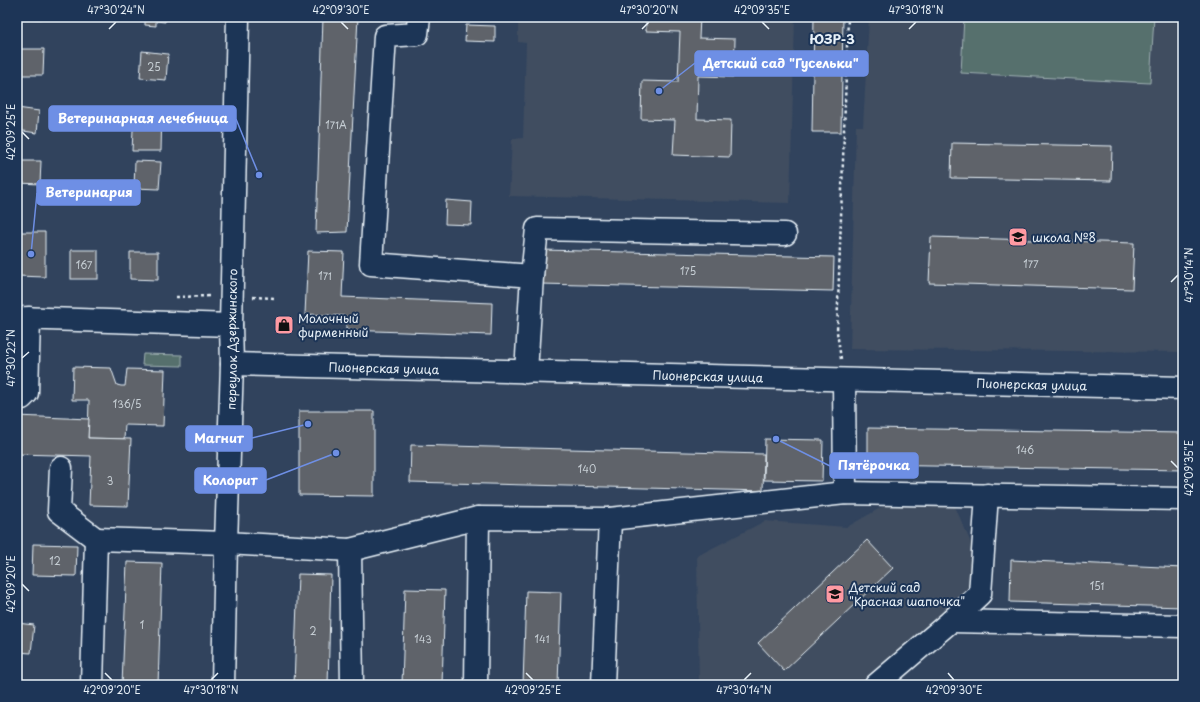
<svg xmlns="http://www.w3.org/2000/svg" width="1200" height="702" viewBox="0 0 1200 702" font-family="'Playpen Sans',sans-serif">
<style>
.built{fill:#3f4d61}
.green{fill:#56706d;stroke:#9fb0b2}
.building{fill:#5f646a;stroke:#e8f1f8}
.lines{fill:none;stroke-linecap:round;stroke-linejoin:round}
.minor-casing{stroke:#e8f1f8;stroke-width:25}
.path{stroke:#e8f1f8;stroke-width:2.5;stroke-dasharray:3 3;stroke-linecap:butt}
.minor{stroke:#1d3557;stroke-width:22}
.ticks{fill:none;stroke:#e8f1f8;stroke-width:1.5}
.labels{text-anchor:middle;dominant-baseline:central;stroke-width:4;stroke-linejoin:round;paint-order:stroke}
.number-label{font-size:10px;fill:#c6ced4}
.poi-label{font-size:12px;fill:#e8f1f8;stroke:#1d3557;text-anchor:start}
.street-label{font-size:12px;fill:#e8f1f8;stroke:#1d3557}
.neighbourhood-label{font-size:13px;font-weight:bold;fill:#e8f1f8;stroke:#1d3557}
.leader{fill:none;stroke:#6e8fe5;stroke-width:1.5}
.callout-dot{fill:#6e8fe5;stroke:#1d3557;stroke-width:1.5}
.callout{fill:#6e8fe5;stroke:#6e8fe5;stroke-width:1.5}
.callout-label{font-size:13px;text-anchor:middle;font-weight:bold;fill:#fff}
.neatline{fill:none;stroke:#e8f1f8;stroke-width:1.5}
.ticks-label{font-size:10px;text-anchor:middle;fill:#e8f1f8}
</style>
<rect width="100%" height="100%" fill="#31435d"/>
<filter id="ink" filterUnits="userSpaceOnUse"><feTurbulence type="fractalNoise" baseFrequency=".025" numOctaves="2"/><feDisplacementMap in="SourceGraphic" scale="8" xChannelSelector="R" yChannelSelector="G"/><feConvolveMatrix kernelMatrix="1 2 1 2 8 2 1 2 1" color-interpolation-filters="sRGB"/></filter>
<g filter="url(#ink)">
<!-- built -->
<g class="built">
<path d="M518 17H795L790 203 509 196 512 139 523 138 526 43 518 42Z"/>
<path d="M869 17H1183V352L850 349 856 126H863Z"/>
<path d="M894 500H952L976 554V586L875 685H699L697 556 765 521 847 527Z"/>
</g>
<!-- green -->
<g class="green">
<path d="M964 17H1154L1150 83 961 73Z"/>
<path d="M143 354 182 355V366L142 365Z"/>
</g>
<!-- building -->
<g class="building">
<path d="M19 17H43L42 19 19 18Z"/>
<path d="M136 17H166L165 22 156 21V26L145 25V20H136Z"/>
<path d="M323 17H358L347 232 316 233Z"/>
<path d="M646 17H700L699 38 735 39 734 77 698 76 697 119 731 120 730 157 673 155 675 120 641 119 642 81 678 82 680 32 646 31Z"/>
<path d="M814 17H843L841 132H812Z"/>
<path d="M466 25 495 26V42L465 41Z"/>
<path d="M17 49H44L43 75H17Z"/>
<path d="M142 51 168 54 166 80 140 78Z"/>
<path d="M17 108 39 111 37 133 17 130Z"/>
<path d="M134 109H162L161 151H132Z"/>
<path d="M952 143 1112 146 1111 181 951 178Z"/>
<path d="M17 161H41L40 184 17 183Z"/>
<path d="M135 161 161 162 159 189 134 188Z"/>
<path d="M446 200 472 202 471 225 445 224Z"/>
<path d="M17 232H45V277L17 276Z"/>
<path d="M931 237 1134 243 1132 289 929 283Z"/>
<rect x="71" y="250" width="27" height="29"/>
<path d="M542 250 834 257 833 291 541 284Z"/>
<path d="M308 251 344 252 342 297 492 303 491 335 346 330V316L305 314Z"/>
<path d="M130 252H158V280L130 279Z"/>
<path d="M73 367 111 368 117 385 121 386H125L127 369 165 370 163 426 125 425 124 439 88 438 89 400H72Z"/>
<path d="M299 411H374V496L299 495Z"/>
<path d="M17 416 89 419 88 438 131 439 128 506 89 505 91 456 17 454Z"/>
<path d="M868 428 1183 433V470L868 465Z"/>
<path d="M765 439 823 440 822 481 764 480Z"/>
<path d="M411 445 764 454 763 491 410 482Z"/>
<path d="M867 540 893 568 784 671 758 643Z"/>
<path d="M33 544 77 545 76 576 32 575Z"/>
<path d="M1011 560 1183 568V607L1010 602Z"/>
<path d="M127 562 162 563 158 685H122Z"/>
<path d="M298 574 331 575 328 685H294Z"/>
<path d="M405 589 445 590 442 685H402Z"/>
<path d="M526 591 561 592 558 685H523Z"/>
<path d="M17 623 34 625 31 653 17 652Z"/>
<rect x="17" y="680" width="11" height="5"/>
</g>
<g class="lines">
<!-- minor casing -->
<g class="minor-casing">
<g id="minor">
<path d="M419 17 417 34 385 36 371 264 532 276 526 372"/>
<path d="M532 276 537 229 785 234"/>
<path d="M17 318 231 325"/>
<path id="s1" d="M232 364 1183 388"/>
<path d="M844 380 845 493"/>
<path d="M17 398H22L27 393 29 318"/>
<path d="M61 468 59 511 96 539"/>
<path d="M350 550 352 685"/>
<path d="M951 621 1183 626"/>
<path d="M92 685 96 539 226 543 350 550 478 518 610 519 845 493 1183 499"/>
<path id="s2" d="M223 685 226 543 232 364 231 325 238 17"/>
<path d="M476 685 478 518"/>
<path d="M603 685 610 519"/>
<path d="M876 685 951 621 980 594 987 495"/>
</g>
</g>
<!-- path -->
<g class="path">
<path d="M176 297 212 296"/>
<path d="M253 297 274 298"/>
<path d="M841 359 837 332 848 17"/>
</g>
<!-- minor -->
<use href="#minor" class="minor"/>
</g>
</g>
<!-- ticks -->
<path class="ticks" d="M341 22 348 29M762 22 769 29M109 29 116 22M642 29 649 22M909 29 916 22M22 132 29 139M1171 282 1178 275M22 358 29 352M1171 461 1178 468M22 584 29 591M105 673 112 680M526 673 533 680M948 673 954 680M211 680 218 673M744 680 751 673"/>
<!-- icons -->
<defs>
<g id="school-square" transform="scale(1)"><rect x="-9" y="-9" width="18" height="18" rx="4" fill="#ff9aa2" stroke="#1d3557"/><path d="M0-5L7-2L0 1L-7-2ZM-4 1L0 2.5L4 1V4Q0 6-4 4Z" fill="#111"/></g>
<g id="shop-square" transform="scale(1)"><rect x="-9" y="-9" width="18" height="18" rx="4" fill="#ff9aa2" stroke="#1d3557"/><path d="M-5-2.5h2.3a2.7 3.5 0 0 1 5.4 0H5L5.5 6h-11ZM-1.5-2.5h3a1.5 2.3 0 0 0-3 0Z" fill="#111"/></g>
</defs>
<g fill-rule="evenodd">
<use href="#school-square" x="1018" y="237"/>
<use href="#shop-square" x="284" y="325"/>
<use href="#school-square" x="835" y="594"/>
</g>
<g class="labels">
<!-- number labels -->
<g class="number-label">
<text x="154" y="66">25</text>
<text x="336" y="124">171А</text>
<text x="1031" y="263">177</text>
<text x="84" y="264">167</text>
<text x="688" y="270">175</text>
<text x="325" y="275">171</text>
<text x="127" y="403">136/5</text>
<text x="1025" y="449">146</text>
<text x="587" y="468">140</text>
<text x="110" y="480">3</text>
<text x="55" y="560">12</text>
<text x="1097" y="585">151</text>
<text x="142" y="624">1</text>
<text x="313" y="630">2</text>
<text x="423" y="638">143</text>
<text x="542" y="638">141</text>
</g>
<!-- poi labels -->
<g class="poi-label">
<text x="1032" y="237">школа №8</text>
<text x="298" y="318">Молочный<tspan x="298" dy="14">фирменный</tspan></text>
<text x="849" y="587">Детский сад<tspan x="849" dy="14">"Красная шапочка"</tspan></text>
</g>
<!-- street labels -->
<g class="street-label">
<text stroke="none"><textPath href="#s2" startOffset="346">переулок Дзержинского</textPath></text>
<text stroke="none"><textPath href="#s1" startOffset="152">Пионерская улица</textPath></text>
<text stroke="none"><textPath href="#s1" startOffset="476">Пионерская улица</textPath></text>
<text stroke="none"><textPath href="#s1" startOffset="800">Пионерская улица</textPath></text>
</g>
<!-- neighbourhood labels -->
<g class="neighbourhood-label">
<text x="832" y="38">ЮЗР-3</text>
</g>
</g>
<!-- callouts -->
<path class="leader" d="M659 91L695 63M259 175L236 119M31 254L37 193M308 424L252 438M776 439L830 466M336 453L266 480"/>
<g class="callout-dot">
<circle cx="659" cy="91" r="4"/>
<circle cx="259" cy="175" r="4"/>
<circle cx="31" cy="254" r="4"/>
<circle cx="308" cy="424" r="4"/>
<circle cx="776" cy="439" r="4"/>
<circle cx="336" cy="453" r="4"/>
</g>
<g class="callout">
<rect x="695" y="51" width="173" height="25" rx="4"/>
<rect x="49" y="106" width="187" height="25" rx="4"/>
<rect x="37" y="180" width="103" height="25" rx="4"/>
<rect x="186" y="426" width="66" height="25" rx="4"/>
<rect x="830" y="453" width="88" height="25" rx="4"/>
<rect x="195" y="468" width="71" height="25" rx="4"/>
</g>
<g class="callout-label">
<text x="781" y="68">Детский сад "Гусельки"</text>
<text x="143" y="123">Ветеринарная лечебница</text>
<text x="89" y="197">Ветеринария</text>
<text x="219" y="443">Магнит</text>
<text x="874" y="470">Пятёрочка</text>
<text x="230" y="485">Колорит</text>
</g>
<!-- margin -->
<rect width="1200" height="702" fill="none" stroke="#1d3557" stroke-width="44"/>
<rect x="22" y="22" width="1156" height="658" class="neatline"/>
<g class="ticks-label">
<text x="116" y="14">47°30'24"N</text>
<text x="341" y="14">42°09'30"E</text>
<text x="649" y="14">47°30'20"N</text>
<text x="762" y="14">42°09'35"E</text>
<text x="916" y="14">47°30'18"N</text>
<text transform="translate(11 132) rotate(-90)" y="4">42°09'25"E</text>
<text transform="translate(1189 275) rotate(-90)" y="4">47°30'14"N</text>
<text transform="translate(11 358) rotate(-90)" y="4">47°30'22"N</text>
<text transform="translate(1189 468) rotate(-90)" y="4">42°09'35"E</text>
<text transform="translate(11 584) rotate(-90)" y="4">42°09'20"E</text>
<text x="112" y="694">42°09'20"E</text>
<text x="211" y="694">47°30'18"N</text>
<text x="533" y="694">42°09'25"E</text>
<text x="744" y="694">47°30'14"N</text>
<text x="954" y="694">42°09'30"E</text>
</g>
</svg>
